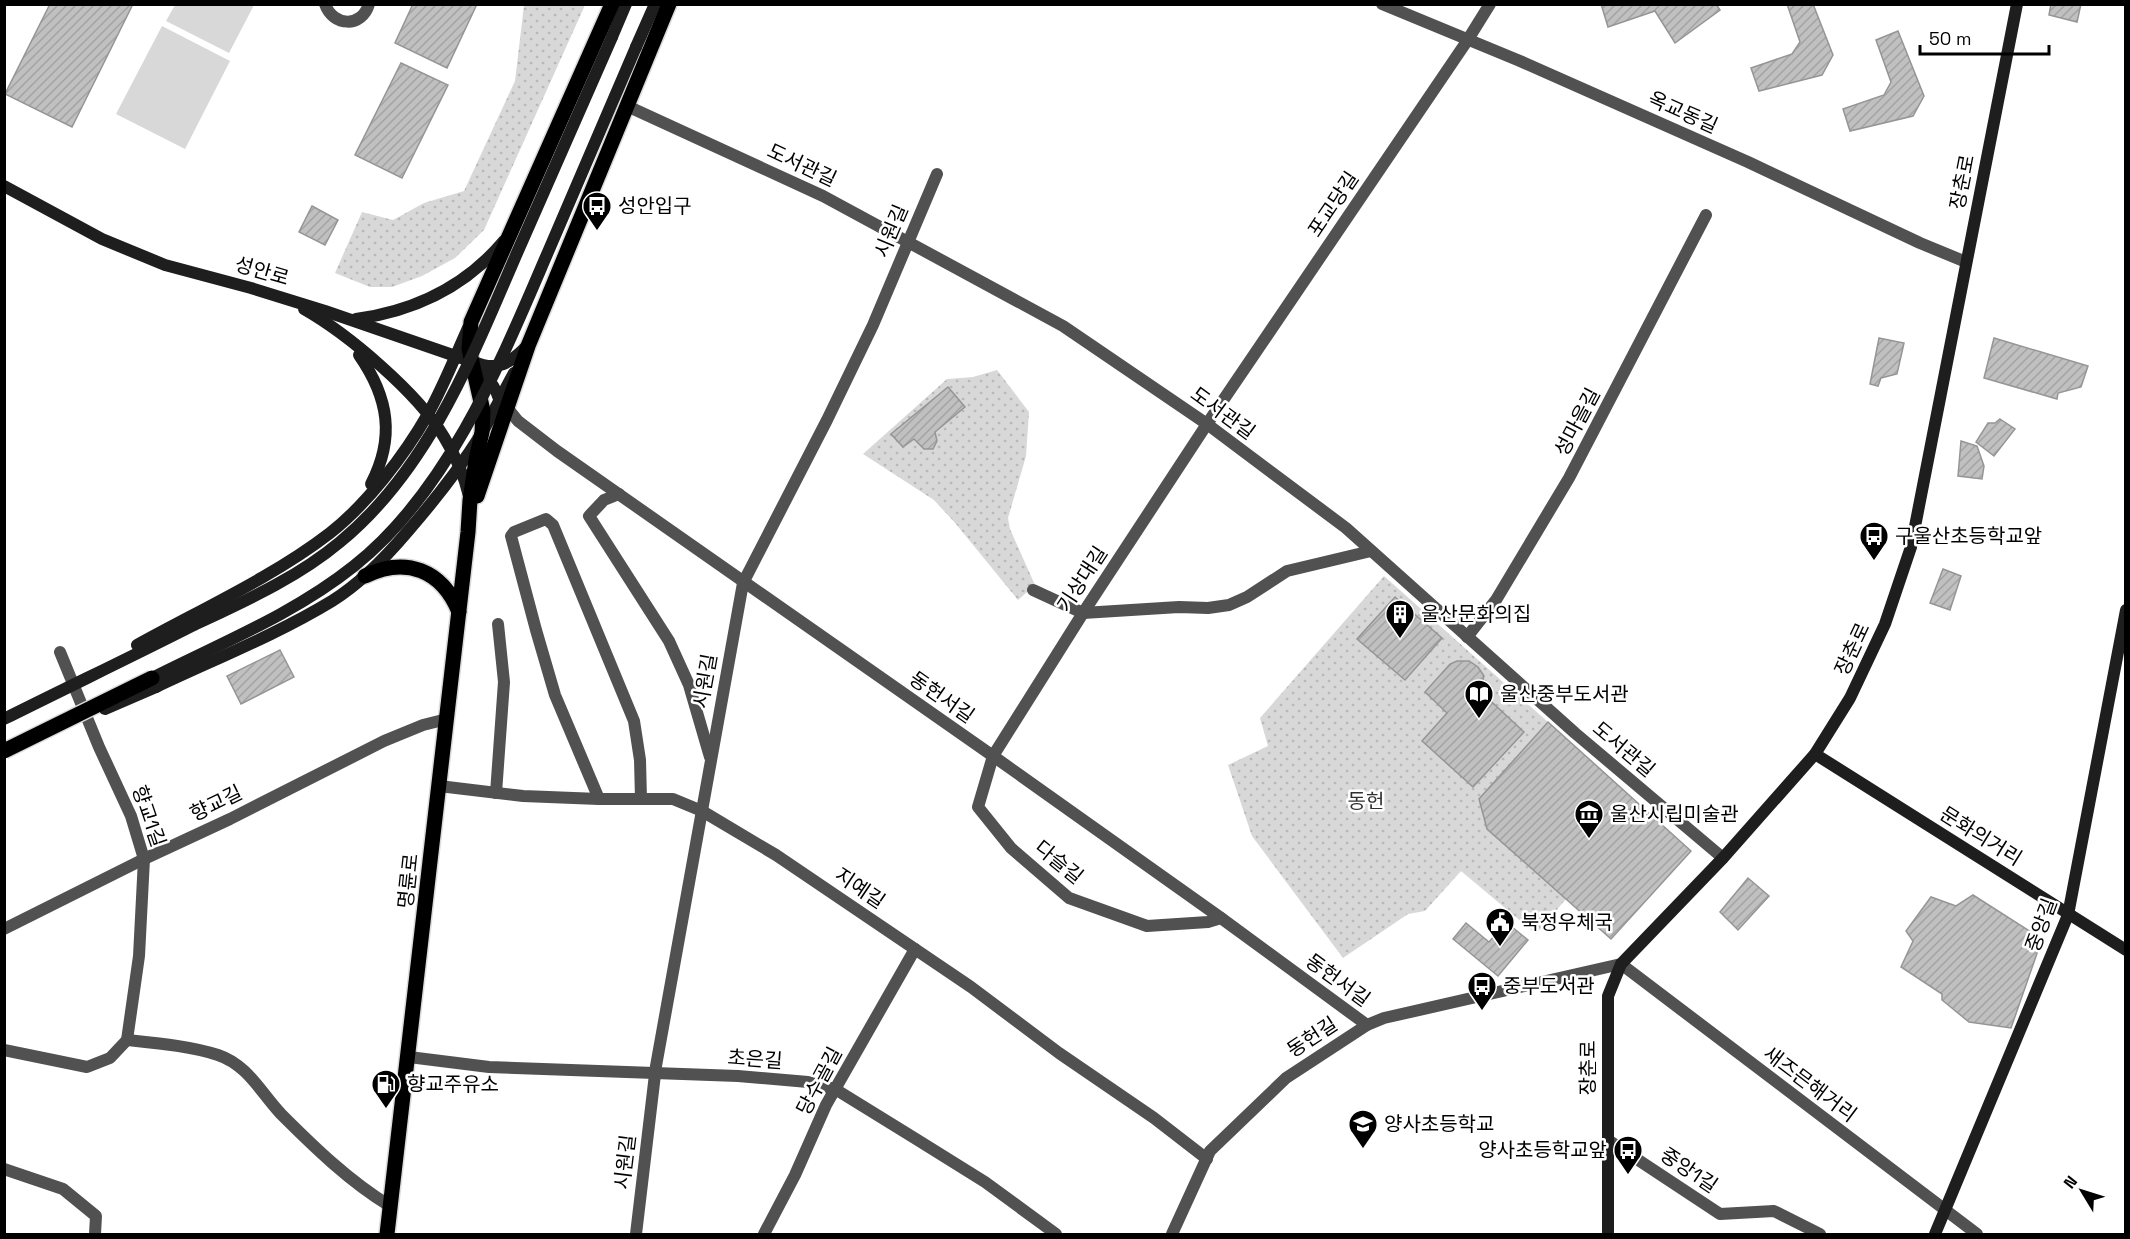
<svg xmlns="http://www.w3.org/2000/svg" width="2130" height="1239" viewBox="0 0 2130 1239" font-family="'Space Grotesk','Noto Sans KR',sans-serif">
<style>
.grass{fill:#d8d8d8}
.park{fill:url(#park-dots)}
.building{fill:url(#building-hatch);stroke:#959595;stroke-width:1.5}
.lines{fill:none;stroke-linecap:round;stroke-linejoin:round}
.primary-casing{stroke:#dbdbdb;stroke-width:18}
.street{stroke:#515151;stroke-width:12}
.secondary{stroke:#1e1e1e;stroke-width:12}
.primary{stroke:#000;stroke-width:15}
.primary-bridge-casing{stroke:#dbdbdb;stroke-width:18;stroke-linecap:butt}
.secondary-bridge{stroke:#1e1e1e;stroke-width:12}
.primary-bridge{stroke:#000;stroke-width:15}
.labels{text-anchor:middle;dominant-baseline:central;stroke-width:5;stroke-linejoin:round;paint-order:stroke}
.street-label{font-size:20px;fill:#000;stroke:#fff}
.poi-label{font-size:20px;fill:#000;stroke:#fff;text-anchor:start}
.park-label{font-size:20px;fill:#2f2f2f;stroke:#fff}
</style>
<defs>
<pattern id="park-dots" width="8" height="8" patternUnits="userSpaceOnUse" patternTransform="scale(1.5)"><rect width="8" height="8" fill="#d8d8d8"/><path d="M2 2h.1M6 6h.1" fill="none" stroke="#b8b8b8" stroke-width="1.8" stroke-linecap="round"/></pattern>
<pattern id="building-hatch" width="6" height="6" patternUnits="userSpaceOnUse" patternTransform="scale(1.5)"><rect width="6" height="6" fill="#c0c0c0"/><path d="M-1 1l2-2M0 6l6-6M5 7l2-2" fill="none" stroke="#a3a3a3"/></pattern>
</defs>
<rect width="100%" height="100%" fill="#fff"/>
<!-- grass -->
<g class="grass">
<path d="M175 5V4L254 5 229 53 166 21Z"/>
<path d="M162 26 230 61 185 149 116 114Z"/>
</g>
<!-- park -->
<g class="park">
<path d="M524 5H585L484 230 455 258 422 276 392 287H370L335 273 362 212 393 220 424 203 464 191 515 81Z"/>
<path d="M997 370 1029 412 1026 456 1008 518 1010 529 1035 585 1018 600 956 524 934 500 863 454 947 379 973 377Z"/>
<path d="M1384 576 1548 722 1479 799 1487 829 1566 899 1536 934 1461 871 1425 911 1408 914 1343 958 1252 836 1228 765 1268 746 1260 718Z"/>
</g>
<!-- building -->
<g class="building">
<path d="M50 4H133L72 127 5 94Z"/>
<path d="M413 4H477L447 68 395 43Z"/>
<path d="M1601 4H1716L1720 10 1675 43 1655 11 1608 27Z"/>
<path d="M1787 4H1813L1833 55 1822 75 1759 91 1751 68 1792 54 1800 42Z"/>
<path d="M2051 4H2081L2077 22 2049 15Z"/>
<path d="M1898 31 1924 96 1913 116 1850 131 1843 109 1884 95 1891 82 1876 40Z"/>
<path d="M401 63 448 85 402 178 355 155Z"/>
<path d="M312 206 338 220 325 245 299 232Z"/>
<path d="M1879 338 1904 343 1897 374 1881 378 1878 386 1870 384Z"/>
<path d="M1994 338 2088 366 2081 387 2058 393 2057 399 1984 378Z"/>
<path d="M948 387 965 407 935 432 937 441 933 449H924L914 439 903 447 891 434Z"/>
<path d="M2000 419 2015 429 1994 456 1976 442 1988 423H1995Z"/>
<path d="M1961 441 1977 446 1984 466 1982 479 1958 476Z"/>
<path d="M1943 569 1961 576 1950 610 1930 603Z"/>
<path d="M1395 597 1442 638 1405 680 1357 639Z"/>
<path d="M280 650 294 677 241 704 227 676Z"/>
<path d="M1457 661H1469L1478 667 1484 676 1480 691 1524 732 1473 787 1422 741 1447 713 1425 692 1450 664Z"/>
<path d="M1548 722 1691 851 1611 939 1487 829 1479 799Z"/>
<path d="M1748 878 1769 896 1738 930 1720 912Z"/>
<path d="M1973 895 2042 939 2011 1028 1969 1022 1942 1000V994L1901 967 1913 941 1906 931 1931 897 1956 906Z"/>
<path d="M1506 922 1528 940 1498 976 1453 939 1466 923 1489 942Z"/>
</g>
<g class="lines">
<!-- primary casing -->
<g class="primary-casing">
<g id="primary">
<path d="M477 496 528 346 669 4"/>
<path d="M365 576C406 556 442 570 459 612"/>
<path d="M387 1234 468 532 470 500 476 460 482 432 483 411 469 349 471 322 612 4"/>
</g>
</g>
<!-- street -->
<g class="street">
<path d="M325 4C333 27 362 28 369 4"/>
<path d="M1382 4 1520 61 1748 162 1920 243 1966 262"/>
<path d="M627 106 823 196 1063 326 1207 424 1346 528 1575 733 1723 858"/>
<path d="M504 404 518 421 557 451 993 756 1221 918 1367 1025"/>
<path d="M619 494 604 500 589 516 669 641 689 685 710 757"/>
<path d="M1033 590 1083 613 1179 607 1208 608 1229 605 1247 597 1287 571 1371 551"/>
<path d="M1467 637 1496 600 1569 478 1706 215"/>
<path d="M439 786 523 796 599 799H673L702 811 776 855 971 987 1059 1053 1154 1118 1207 1159"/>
<path d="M496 793 504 682 498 624"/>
<path d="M599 799 555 695 536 630 511 536 514 532 546 519 553 525 634 721 640 760 641 799"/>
<path d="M1221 918 1208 922 1147 926 1069 898 1011 848 978 807 993 756 1083 613 1207 424 1467 41 1490 4"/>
<path d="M4 929 144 859 230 819 384 741 423 725 447 719"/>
<path d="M127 1040C156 1043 191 1046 218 1055 248 1065 261 1093 281 1114 314 1147 350 1182 390 1206"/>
<path d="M4 1050 87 1067 110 1058 127 1040 139 956 144 859 131 816 99 747 60 652"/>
<path d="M409 1057 489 1067 738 1076 808 1082 835 1089 916 1139 985 1182 1056 1234"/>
<path d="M1608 1140 1720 1214 1774 1211 1820 1234"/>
<path d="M4 1169 63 1189 96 1216 95 1234"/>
<path d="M636 1234 656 1066 743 583 827 420 873 325 937 174"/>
<path d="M764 1234 795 1175 826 1105 915 949"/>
<path d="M1172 1234 1210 1151 1286 1078 1367 1025 1384 1018 1621 964 1977 1234"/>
</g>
<!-- secondary -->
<g class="secondary">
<path d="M612 37 626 4"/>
<path d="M636 47 655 4"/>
<path d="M4 186 102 239 165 265 251 288 325 311 470 361C488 376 504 394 501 420"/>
<path d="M304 309C348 334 418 393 444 437 455 455 464 475 469 496"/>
<path d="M356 319C415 311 465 287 504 241"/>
<path d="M359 355C389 398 395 438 371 484"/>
<path d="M474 362C498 372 510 363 527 346"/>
<path d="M137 645C200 610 273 577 330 533 367 504 404 456 428 414 443 387 455 357 468 328"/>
<path d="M156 687C215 659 276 635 332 601 361 583 386 557 408 531 435 500 460 468 482 433 493 413 503 393 514 373"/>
<path d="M1815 754 2126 950"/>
<path d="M1608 1234V996L1621 964 1723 858 1815 754 1850 698 1885 624 1911 547 2017 4"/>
<path d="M1935 1234 2068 915 2126 610"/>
</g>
<!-- primary -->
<use href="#primary" class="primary"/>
<!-- primary-bridge casing -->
<g class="primary-bridge-casing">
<path id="primary-bridge" d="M4 751 152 678"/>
</g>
<!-- secondary-bridge -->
<g class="secondary-bridge">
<path d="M152 678C221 643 294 614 354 566 449 491 502 359 548 252 577 184 607 115 636 47"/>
<path d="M105 709 156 687"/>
<path d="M4 719C68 687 131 657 194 625 245 601 297 578 340 542 429 469 473 355 517 253 549 181 581 109 612 37"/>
</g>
<!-- primary-bridge -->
<use href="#primary-bridge" class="primary-bridge"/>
</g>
<!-- icons -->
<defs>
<g id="bus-pin" transform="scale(1.5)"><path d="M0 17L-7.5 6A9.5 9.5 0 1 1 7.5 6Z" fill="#000" stroke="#fff"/><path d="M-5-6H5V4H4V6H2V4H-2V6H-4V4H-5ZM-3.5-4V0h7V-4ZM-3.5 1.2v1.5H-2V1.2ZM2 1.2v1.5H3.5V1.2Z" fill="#fff"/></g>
<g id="building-pin" transform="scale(1.5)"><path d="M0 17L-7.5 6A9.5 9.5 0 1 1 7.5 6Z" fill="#000" stroke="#fff"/><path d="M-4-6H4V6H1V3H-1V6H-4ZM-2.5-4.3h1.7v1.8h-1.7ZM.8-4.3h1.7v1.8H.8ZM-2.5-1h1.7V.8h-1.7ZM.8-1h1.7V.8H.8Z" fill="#fff"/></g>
<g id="library-pin" transform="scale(1.5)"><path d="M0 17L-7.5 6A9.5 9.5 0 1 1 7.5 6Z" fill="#000" stroke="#fff"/><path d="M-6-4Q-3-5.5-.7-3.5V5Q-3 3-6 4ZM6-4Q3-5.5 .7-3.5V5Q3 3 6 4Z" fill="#fff"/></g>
<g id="museum-pin" transform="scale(1.5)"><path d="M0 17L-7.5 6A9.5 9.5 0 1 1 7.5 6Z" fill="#000" stroke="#fff"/><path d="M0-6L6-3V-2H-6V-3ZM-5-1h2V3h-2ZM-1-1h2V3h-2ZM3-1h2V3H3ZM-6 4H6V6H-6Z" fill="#fff"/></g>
<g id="civic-pin" transform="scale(1.5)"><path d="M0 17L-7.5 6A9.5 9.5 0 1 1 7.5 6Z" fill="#000" stroke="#fff"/><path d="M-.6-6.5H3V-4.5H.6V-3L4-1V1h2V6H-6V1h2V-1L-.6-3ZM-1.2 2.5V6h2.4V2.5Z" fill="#fff"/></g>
<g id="fuel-pin" transform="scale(1.5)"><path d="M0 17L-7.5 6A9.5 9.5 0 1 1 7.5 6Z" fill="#000" stroke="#fff"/><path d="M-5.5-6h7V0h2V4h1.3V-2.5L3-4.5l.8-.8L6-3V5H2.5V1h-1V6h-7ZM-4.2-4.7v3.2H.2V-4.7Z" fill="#fff"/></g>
<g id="school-pin" transform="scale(1.5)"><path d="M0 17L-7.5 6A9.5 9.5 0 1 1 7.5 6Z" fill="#000" stroke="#fff"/><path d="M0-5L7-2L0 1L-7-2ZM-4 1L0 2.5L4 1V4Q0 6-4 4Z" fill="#fff"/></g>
</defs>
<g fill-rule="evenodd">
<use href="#bus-pin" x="597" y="206"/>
<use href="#bus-pin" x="1874" y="536"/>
<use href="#building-pin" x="1400" y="614"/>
<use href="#library-pin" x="1479" y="694"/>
<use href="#museum-pin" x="1589" y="814"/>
<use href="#civic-pin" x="1500" y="922"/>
<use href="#bus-pin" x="1482" y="986"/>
<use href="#fuel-pin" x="386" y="1084"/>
<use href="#school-pin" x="1363" y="1124"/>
<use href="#bus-pin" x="1628" y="1150"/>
</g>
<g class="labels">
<!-- street labels -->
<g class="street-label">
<text transform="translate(1683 112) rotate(24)">옥교동길</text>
<text transform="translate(802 165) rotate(25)">도서관길</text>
<text transform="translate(1962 182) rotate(-79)">장춘로</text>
<text transform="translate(1333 204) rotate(-56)">포교당길</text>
<text transform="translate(891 231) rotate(-67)">시원길</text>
<text transform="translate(262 271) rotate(16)">성안로</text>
<text transform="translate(1223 413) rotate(36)">도서관길</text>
<text transform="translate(1577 422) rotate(-62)">성마을길</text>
<text transform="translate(1082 579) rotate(-57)">기상대길</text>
<text transform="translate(1852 649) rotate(-65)">장춘로</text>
<text transform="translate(705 681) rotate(-80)">시원길</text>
<text transform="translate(942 697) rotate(35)">동헌서길</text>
<text transform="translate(1624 749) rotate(40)">도서관길</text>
<text transform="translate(216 803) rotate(-26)">향교길</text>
<text transform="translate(149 816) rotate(71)">향교1길</text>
<text transform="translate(1981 836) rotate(32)">문화의거리</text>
<text transform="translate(1059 862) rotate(39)">다슬길</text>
<text transform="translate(408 881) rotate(-84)">명륜로</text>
<text transform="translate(860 888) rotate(34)">지예길</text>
<text transform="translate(2041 925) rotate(-70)">중앙길</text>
<text transform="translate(1338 980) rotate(36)">동헌서길</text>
<text transform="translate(1312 1037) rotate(-33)">동헌길</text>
<text transform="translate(755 1059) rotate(4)">초은길</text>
<text transform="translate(1588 1068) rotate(-90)">장춘로</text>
<text transform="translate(819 1081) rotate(-62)">당수골길</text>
<text transform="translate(1810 1084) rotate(37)">새즈믄해거리</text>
<text transform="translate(625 1162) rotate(-83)">시원길</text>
<text transform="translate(1689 1170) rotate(34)">중앙1길</text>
</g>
<!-- poi labels -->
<g class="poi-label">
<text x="618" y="206">성안입구</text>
<text x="1895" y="536">구울산초등학교앞</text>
<text x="1421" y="614">울산문화의집</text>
<text x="1500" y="694">울산중부도서관</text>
<text x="1610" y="814">울산시립미술관</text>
<text x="1521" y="922">북정우체국</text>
<text x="1503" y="986">중부도서관</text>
<text x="407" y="1084">향교주유소</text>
<text x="1384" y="1124">양사초등학교</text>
<text x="1607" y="1150" text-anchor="end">양사초등학교앞</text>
</g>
<!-- park labels -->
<g class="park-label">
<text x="1366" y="801">동헌</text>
</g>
</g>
<!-- border -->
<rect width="2130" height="1239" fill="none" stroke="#000000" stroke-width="12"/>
<!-- north arrow -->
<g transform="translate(2082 1191) rotate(308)" stroke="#ffffff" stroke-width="4.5" paint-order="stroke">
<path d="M0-4.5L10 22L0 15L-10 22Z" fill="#000000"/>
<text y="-9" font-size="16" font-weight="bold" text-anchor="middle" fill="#000000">N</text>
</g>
<!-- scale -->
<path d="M1920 45v9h129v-9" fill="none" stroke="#000000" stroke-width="3"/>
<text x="1929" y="45" font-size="18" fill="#000000" stroke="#ffffff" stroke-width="4.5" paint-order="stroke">50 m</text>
</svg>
